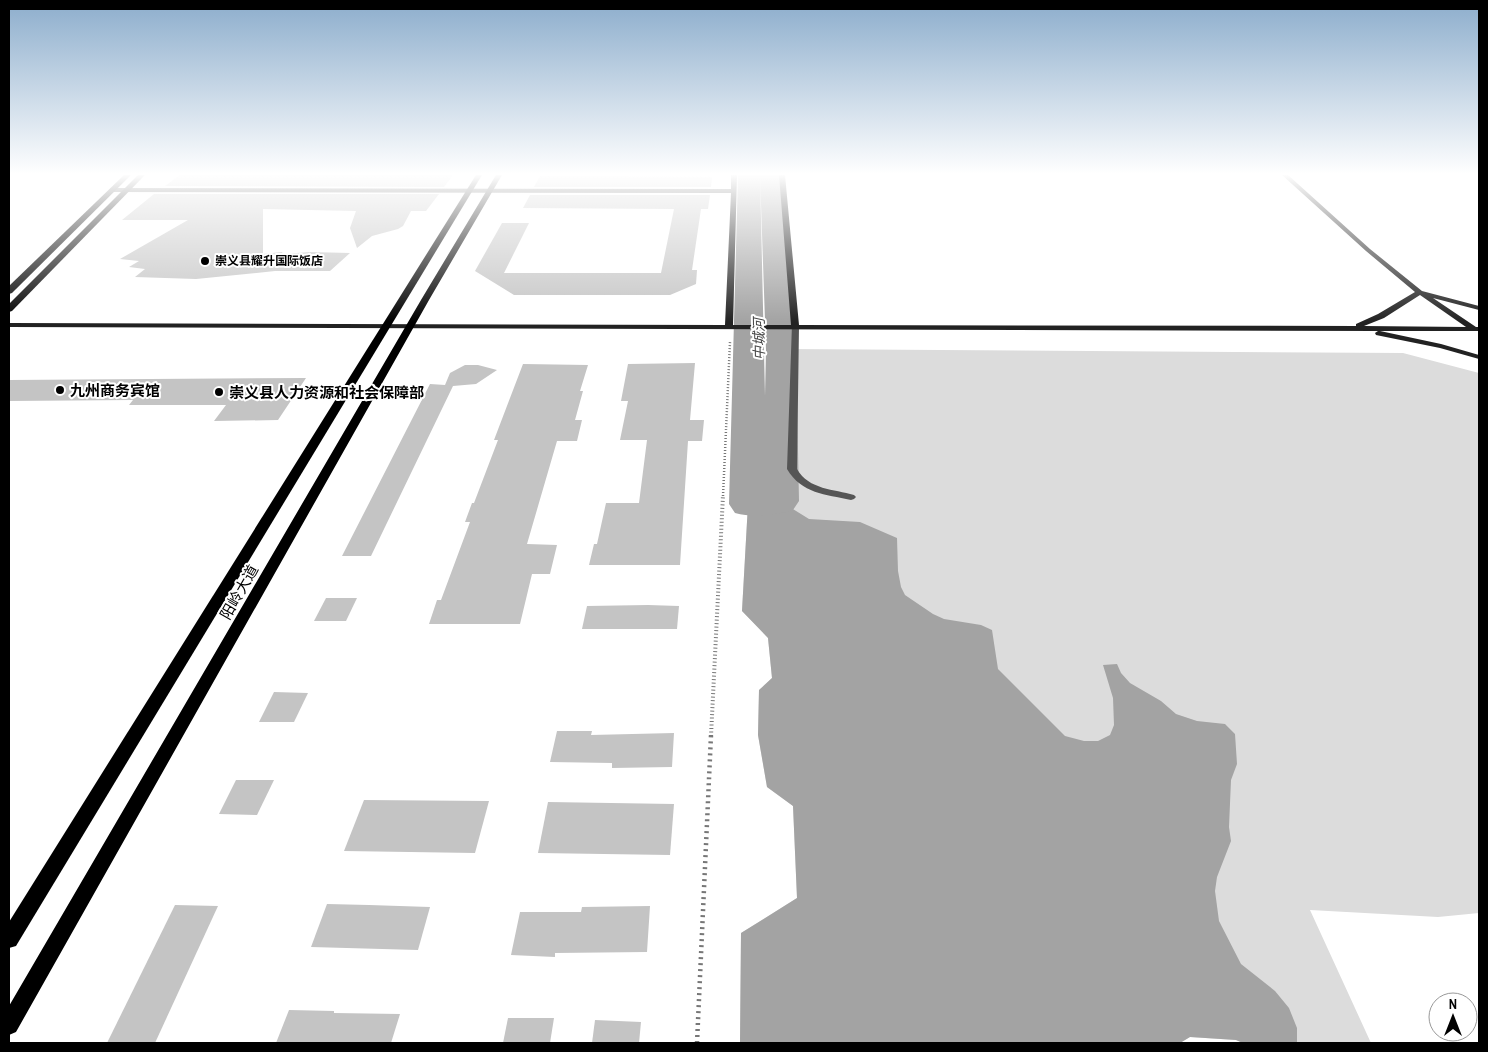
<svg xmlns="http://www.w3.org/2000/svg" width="1488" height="1052" viewBox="0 0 1488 1052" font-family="'Archivo Narrow','Noto Sans SC',sans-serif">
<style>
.green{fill:#dcdcdc}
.water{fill:#a3a3a3}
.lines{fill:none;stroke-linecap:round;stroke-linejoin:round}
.river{fill:#a3a3a3;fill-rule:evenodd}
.building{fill:#c4c4c4}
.path-far2{stroke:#777;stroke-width:2.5;stroke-dasharray:1 2;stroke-linecap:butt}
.path-far1{stroke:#777;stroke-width:4;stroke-dasharray:1 2.5;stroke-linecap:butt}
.path{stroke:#777;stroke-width:4.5;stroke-dasharray:2 4;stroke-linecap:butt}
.lane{fill:#555;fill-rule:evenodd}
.secondary{fill:#222;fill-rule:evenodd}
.primary{fill:#000;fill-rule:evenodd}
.poi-dot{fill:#000;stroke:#fff;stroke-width:2}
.labels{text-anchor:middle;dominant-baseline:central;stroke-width:4;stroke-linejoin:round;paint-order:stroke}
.far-poi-label{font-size:12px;font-weight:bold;fill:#000;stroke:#fff;text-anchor:start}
.far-water-label{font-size:14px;font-style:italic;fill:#444;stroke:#fff}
.poi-label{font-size:15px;font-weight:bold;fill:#000;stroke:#fff;text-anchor:start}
.street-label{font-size:15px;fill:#000;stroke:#fff}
</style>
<rect width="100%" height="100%" fill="#fff"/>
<!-- green -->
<path class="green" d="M784 349 1403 353 1479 373V913L1438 917 1310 910 1371 1043H1243L1236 1040 1190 1037 1180 1043H740L741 933 797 898 793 806 767 787 758 735 759 690 772 678 768 638 742 611 748 504 780 501Z"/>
<!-- water -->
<path class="water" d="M780 501 809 519 860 522 897 538 898 571 901 587 905 595 933 614 944 619 981 625 992 630 998 669 1065 736 1084 741H1098L1110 735 1114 725 1113 698 1103 665 1117 664 1121 673 1130 683 1161 701 1176 714 1197 721 1225 724 1235 734 1237 764 1231 780 1229 827 1231 841 1217 877 1215 891 1219 921 1241 964 1275 991 1289 1008 1297 1028V1043H1243L1236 1040 1190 1037 1180 1043H740L741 933 797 898 793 806 767 787 758 735 759 690 772 678 768 638 742 611 748 504Z"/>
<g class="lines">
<!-- river -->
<path class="river" d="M738 175H760L765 396 766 350 760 175H782L796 350 799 501 793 510C774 515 754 518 735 513L729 504Z"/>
</g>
<!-- building -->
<g class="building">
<path d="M180 175H453L444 187 165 186Z"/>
<path d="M540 176 712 177 711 187H534Z"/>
<path d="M154 194H439L426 211H411L403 226 398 229 372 236 357 248 350 228 356 211 263 209V254L282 252 283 254 310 252 350 253 330 271H275L196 279 135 277 145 269 129 267 139 261 120 259 188 220H122Z"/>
<path d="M530 195H710L708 209H701L692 270H697L696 284 670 295H514L475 271 502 223H529L504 273H661L674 209 523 208Z"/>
<path d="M695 363 690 420H704L702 441H688L680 565H589L594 544H597L606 503H639L647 440H620L628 401H621L628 364Z"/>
<path d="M523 364 588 365 580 391H583L575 420H582L577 441H557L527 544 557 545 550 574H532L520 624H429L437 600H441L470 522H465L472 503H474L498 440H494Z"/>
<path d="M465 365H478L497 370 476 384 453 386 371 556H342L430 384 445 385 450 373Z"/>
<path d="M306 378 278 420 214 421 226 405H129L133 400 9 401V380Z"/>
<path d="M326 598H357L346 621H314Z"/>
<path d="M648 605 679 606 677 629H582L587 606Z"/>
<path d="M274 692 308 693 294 722H259Z"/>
<path d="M557 731H592L591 735 674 733 672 767 612 768V763L550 762Z"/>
<path d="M236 780H274L257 815 219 814Z"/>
<path d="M364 800 489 801 475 853 344 851Z"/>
<path d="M548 802 674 804 670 855 538 853Z"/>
<path d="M327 904 369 905 430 907 418 950 311 947Z"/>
<path d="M175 905 218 906 155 1043H107Z"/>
<path d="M650 906 647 952 555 953V957L511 955 520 912H581L582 907Z"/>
<path d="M289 1010 334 1011V1013L400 1014 391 1043H276Z"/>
<path d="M508 1018H554L550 1043H503Z"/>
<path d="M595 1020 641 1022 639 1043H592Z"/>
</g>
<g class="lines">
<!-- path-far2 -->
<path class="path-far2" d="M723 496 730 342"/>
<!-- path-far1 -->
<path class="path-far1" d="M711 736 723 495"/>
<!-- path -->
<path class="path" d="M697 1043 711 735"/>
<!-- lane -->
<path class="lane" d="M792 324H795L799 326 797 469C809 490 834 489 854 495L856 497 854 499 851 500C825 494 802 494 787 469Z"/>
<!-- secondary -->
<path class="secondary" d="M731 175H737L733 325H791L779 175H785L799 325 1356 326V324L1378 314 1415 292 1366 251 1282 175H1288L1370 249 1422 291 1479 306V310L1433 298 1476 327H1479V331H1380L1441 344 1479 355V359L1440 348 1376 335 1375 333 1378 331 9 327V323L725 325 731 193 112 192 109 190 112 188 731 189ZM1420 295 1466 327 1364 326 1384 318Z"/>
<!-- primary -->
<g class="primary">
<path d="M124 175H131L12 293 9 294V286Z"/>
<path d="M138 175H145L12 311 9 312V304Z"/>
<path d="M476 175H482L16 946 9 948V922Z"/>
<path d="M496 175H502L429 300 16 1032 9 1035V1006L421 300Z"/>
</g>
</g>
<!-- sky -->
<linearGradient id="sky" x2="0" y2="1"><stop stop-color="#8cadcc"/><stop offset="0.54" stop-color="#fff"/><stop offset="1" stop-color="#fff" stop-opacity="0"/></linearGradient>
<rect width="1488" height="322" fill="url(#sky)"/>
<!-- markers -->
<g class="poi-dot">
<circle cx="205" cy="261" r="5"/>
<circle cx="60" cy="390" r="5"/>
<circle cx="219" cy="392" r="5"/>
</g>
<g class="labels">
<!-- far-poi labels -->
<g class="far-poi-label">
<text x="215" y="261">崇义县耀升国际饭店</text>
</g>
<!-- far-water labels -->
<g class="far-water-label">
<text transform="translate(759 339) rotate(-91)">中城河</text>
</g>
<!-- poi labels -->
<g class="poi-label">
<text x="70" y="390">九州商务宾馆</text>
<text x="229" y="392">崇义县人力资源和社会保障部</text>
</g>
<!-- street labels -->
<g class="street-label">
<text transform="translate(239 592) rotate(-60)">阳岭大道</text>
</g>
</g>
<!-- border -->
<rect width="1488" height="1052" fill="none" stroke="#000000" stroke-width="20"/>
<!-- north arrow -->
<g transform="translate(1453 1017)"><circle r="24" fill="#ffffff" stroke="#999999"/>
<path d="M0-4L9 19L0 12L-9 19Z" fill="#000000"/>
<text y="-8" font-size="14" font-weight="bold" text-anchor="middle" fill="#000000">N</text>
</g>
</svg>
